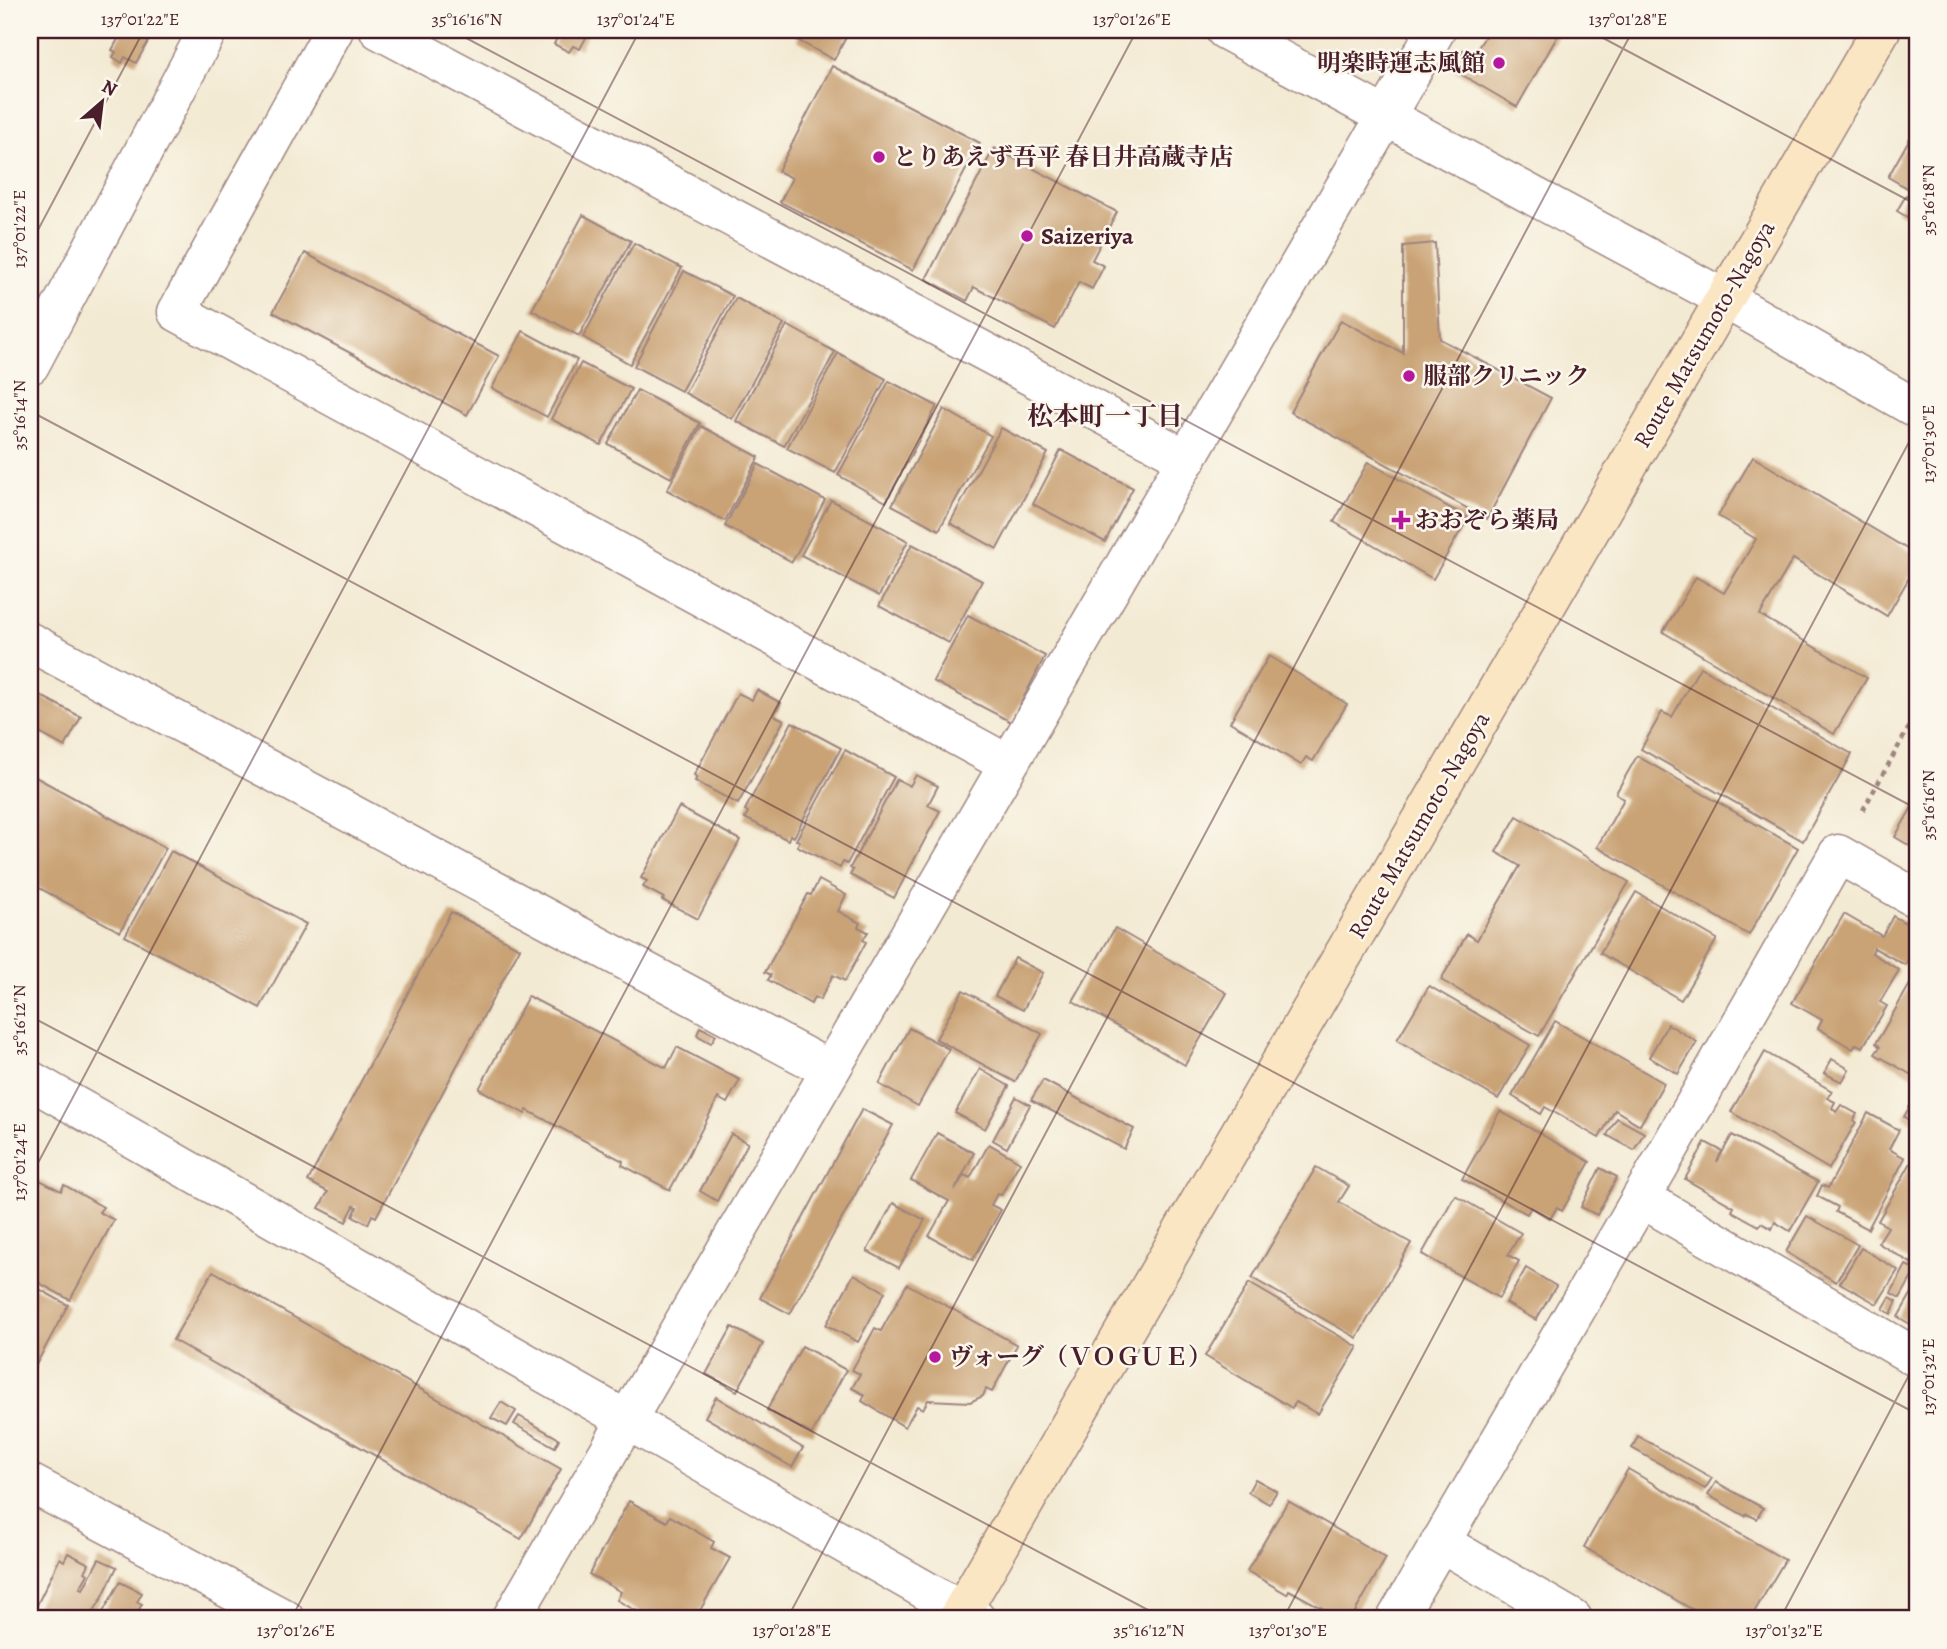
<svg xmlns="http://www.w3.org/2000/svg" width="1947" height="1649" viewBox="0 0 1947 1649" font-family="Alegreya,'Noto Serif JP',serif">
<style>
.building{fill:#c9a274}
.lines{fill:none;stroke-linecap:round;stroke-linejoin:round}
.minor-casing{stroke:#9e847f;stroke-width:41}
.tertiary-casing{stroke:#9e847f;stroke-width:41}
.secondary-casing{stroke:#9e847f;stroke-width:41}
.path{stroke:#9e847f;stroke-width:4.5;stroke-dasharray:5 5;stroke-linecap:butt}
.minor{stroke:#fff;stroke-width:38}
.tertiary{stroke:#fff;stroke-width:38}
.secondary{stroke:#fbe6c4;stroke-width:38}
.ticks{fill:none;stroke:#4a1f2b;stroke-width:2;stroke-opacity:0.45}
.poi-dot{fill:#b5179e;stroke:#fbf7ec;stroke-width:2.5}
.labels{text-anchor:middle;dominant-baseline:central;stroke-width:5;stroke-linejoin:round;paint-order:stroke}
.poi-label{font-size:24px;font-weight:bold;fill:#4a1f2b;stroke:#fbf7ec;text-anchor:start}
.street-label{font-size:24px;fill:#4a1f2b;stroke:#fbf7ec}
.neighbourhood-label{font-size:26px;font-weight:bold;fill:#4a1f2b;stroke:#fbf7ec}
.neatline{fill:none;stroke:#4a1f2b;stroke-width:2.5}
.ticks-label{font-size:18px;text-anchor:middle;fill:#4a1f2b}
</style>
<rect width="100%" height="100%" fill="#fbf7ec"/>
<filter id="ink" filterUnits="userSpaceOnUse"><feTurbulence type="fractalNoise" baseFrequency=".0143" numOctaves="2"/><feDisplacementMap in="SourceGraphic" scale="14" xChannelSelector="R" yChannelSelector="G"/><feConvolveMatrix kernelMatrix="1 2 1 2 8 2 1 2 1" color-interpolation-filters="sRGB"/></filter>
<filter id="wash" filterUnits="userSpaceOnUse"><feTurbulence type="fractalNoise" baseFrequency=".00686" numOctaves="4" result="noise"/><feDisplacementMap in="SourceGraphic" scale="28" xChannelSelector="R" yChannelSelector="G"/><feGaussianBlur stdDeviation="1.57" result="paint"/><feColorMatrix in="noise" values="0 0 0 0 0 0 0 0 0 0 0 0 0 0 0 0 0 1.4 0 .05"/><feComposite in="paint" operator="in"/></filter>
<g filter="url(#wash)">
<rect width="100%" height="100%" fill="#f3ead3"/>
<g id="blocks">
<!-- building -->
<g class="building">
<path d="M123 30H150L153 33 136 63 125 57 122 63 113 57 116 52 112 50Z"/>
<path d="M543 30H590L580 49 573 46 569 52 554 44 557 38Z"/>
<path d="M802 30H850L834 60 797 40Z"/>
<path d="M1489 30H1561L1517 107 1452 69 1463 50 1473 56Z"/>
<path d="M832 66 980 143 913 270 780 202 792 178 778 171Z"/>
<path d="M1910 138 1917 143V186L1914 192 1888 177Z"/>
<path d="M994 148 1117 212 1092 260 1104 266 1092 289 1079 282 1055 329 974 287 967 301 926 279Z"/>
<path d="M1906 195 1917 202V223L1897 211Z"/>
<path d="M583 215 631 241 579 336 532 310Z"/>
<path d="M634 243 682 268 630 364 583 337Z"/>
<path d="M1435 243 1440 339 1551 398 1487 519 1290 412 1341 320 1403 353V246Z"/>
<path d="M305 253 499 356 467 415 273 312Z"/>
<path d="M684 271 733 296 681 391 634 366Z"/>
<path d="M736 298 784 324 732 419 685 393Z"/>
<path d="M787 325 835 352 784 446 736 421Z"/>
<path d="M523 331 577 360 547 417 492 388Z"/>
<path d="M838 353 886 379 835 473 787 448Z"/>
<path d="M581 363 631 389 601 445 551 419Z"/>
<path d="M889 381 937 406 886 502 838 475Z"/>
<path d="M637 390 700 423 671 478 608 444Z"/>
<path d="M944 409 991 436 939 530 892 505Z"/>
<path d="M701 426 759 457 725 521 667 490Z"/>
<path d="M1001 428 1048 453 997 549 950 523Z"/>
<path d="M1061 450 1133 488 1105 542 1033 504Z"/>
<path d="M1753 457 1917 555V564L1887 616 1793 559 1760 615 1867 678 1834 734 1663 632 1696 577 1724 593 1756 539 1718 516Z"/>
<path d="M1368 462 1468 518 1433 579 1334 522Z"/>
<path d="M758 464 825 500 792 562 725 526Z"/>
<path d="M831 500 908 541 879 596 801 555Z"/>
<path d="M912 544 982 581 949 643 879 606Z"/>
<path d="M968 615 1045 656 1011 722 933 681Z"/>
<path d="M1269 656 1347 704 1313 761 1306 757 1301 765 1230 722Z"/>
<path d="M1700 667 1852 754 1803 841 1641 749 1662 712 1672 717Z"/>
<path d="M30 690 81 717 65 747 30 728Z"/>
<path d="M757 690 781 703 774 715 784 720 738 804 695 781 697 777 694 775 738 693 752 700Z"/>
<path d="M792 722 841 748 794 837 790 835 788 840 745 818 748 812 745 810Z"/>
<path d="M845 750 894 777 847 864 843 862 840 868 797 846 800 841 796 840Z"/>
<path d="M1637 756 1798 848 1749 935 1597 847 1624 799 1616 793Z"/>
<path d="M30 774 166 848 120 932 30 883Z"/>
<path d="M916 775 938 786 928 805 940 811 894 898 850 875 853 870 850 868 897 779 910 786Z"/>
<path d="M1915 802 1917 803V850L1895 837Z"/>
<path d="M679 807 740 840 698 919 662 900 664 898 643 887 647 881 641 878Z"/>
<path d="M1517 816 1629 882 1539 1036 1441 980 1467 934 1477 940 1520 866 1496 852Z"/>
<path d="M171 851 306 924 260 1008 125 936Z"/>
<path d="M819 880 846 895 838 911 860 923 858 927 868 932 863 940 866 942 845 981 833 975 820 1000 814 997 811 1004 768 980 771 975 765 972 808 894 811 895Z"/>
<path d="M1636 892 1717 939 1681 1000 1600 953Z"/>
<path d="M451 912 520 948 376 1217 372 1215 368 1224 353 1216 357 1207 354 1206 346 1222 319 1208 328 1192 308 1181Z"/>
<path d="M1844 914 1882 936 1893 916 1917 929V945L1905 965 1874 948 1872 953 1899 970 1880 1002 1887 1006 1863 1047 1856 1044 1853 1049 1818 1028 1822 1020 1792 1003Z"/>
<path d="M1115 928 1227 993 1185 1065 1073 1001Z"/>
<path d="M1015 958 1043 973 1023 1010 995 996Z"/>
<path d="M1917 972V1078L1875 1054 1880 1047 1876 1043Z"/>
<path d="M1429 986 1530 1045 1498 1099 1397 1040Z"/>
<path d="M963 990 1042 1034 1015 1082 936 1039Z"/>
<path d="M528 996 666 1068 677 1047 740 1080 727 1103 718 1098 670 1190 622 1165 623 1161 527 1110 525 1114 479 1089Z"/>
<path d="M1555 1021 1664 1083 1640 1125 1615 1110 1599 1138 1545 1107 1541 1114 1512 1096Z"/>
<path d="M1668 1024 1697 1042 1678 1074 1649 1057Z"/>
<path d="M700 1027 716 1035 711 1043 697 1035Z"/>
<path d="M909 1028 949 1049 918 1106 879 1084Z"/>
<path d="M1765 1052 1832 1091 1827 1098 1835 1102 1832 1108 1836 1112 1841 1105 1857 1114 1853 1121 1856 1122 1829 1169 1731 1112Z"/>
<path d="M1832 1059 1849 1069 1842 1082 1824 1073Z"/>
<path d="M980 1069 1009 1086 985 1129 955 1113Z"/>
<path d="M1043 1080 1134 1129 1124 1149 1031 1100Z"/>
<path d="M1016 1097 1030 1105 1007 1148 993 1140Z"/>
<path d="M1911 1104 1917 1107V1125L1904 1117Z"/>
<path d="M862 1109 893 1125 790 1314 760 1298Z"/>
<path d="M1500 1111 1590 1162 1562 1211 1557 1207 1550 1219 1531 1207 1527 1214 1462 1179Z"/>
<path d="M1868 1113 1899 1130 1889 1149 1905 1158 1868 1229 1836 1212 1838 1207 1817 1196 1822 1185 1828 1188Z"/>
<path d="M1617 1118 1644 1133 1634 1150 1607 1135Z"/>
<path d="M937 1133 974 1153 955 1190 964 1175 970 1178 989 1144 1020 1162 1001 1195 997 1194 991 1205 1001 1210 973 1260 929 1236 949 1201 911 1180Z"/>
<path d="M731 1134 748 1143 717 1201 700 1191Z"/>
<path d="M1732 1135 1818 1182 1790 1231 1775 1222 1772 1229 1761 1223 1759 1226 1732 1211 1734 1207 1685 1179 1705 1142 1722 1151 1717 1162Z"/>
<path d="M1917 1152V1253L1911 1263 1878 1243 1888 1227 1878 1221Z"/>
<path d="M1316 1167 1349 1186 1339 1202 1411 1243 1357 1338 1252 1278Z"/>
<path d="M1600 1168 1617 1177 1597 1215 1581 1207Z"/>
<path d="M30 1175 61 1191 64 1185 103 1207 99 1212 114 1220 70 1300 30 1278Z"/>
<path d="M1455 1195 1521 1233 1508 1255 1519 1261 1499 1298 1422 1254Z"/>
<path d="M893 1203 925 1220 899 1268 867 1251Z"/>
<path d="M1807 1216 1858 1245 1836 1282 1786 1252Z"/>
<path d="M1861 1248 1898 1270 1877 1304 1840 1283Z"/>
<path d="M1906 1265 1916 1270 1900 1298 1891 1293Z"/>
<path d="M1526 1268 1556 1286 1536 1320 1506 1303Z"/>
<path d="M213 1271 561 1469 521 1539 173 1340Z"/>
<path d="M854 1274 885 1292 858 1342 826 1325Z"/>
<path d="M1249 1283 1358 1347 1318 1414 1296 1402 1292 1408 1205 1356Z"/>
<path d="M30 1284 68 1305 30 1376Z"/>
<path d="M907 1284 1017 1345 992 1392 986 1389 983 1396 970 1402 928 1400 923 1409 917 1406 905 1427 862 1401 865 1395 852 1388 860 1374 852 1370 875 1328 881 1331Z"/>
<path d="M1917 1284V1328L1898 1317Z"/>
<path d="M1890 1297 1897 1301 1891 1314 1883 1309Z"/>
<path d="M732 1327 763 1344 737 1391 706 1374Z"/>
<path d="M802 1346 846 1370 812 1434 767 1410Z"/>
<path d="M716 1397 803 1448 792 1467 705 1417Z"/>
<path d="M501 1402 516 1411 507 1426 491 1418Z"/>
<path d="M519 1416 559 1439 555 1447 514 1424Z"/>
<path d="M1638 1436 1712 1478 1705 1489 1632 1448Z"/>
<path d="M1628 1469 1785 1560 1750 1619H1709L1584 1547Z"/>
<path d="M1255 1479 1277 1491 1269 1504 1248 1492Z"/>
<path d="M1716 1482 1763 1508 1757 1519 1747 1514 1745 1516 1708 1495Z"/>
<path d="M629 1501 667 1522 670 1516 714 1542 711 1548 730 1558 695 1619H651L617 1600 621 1592 589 1574Z"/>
<path d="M1288 1501 1386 1558 1351 1619H1342L1289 1590 1287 1594 1247 1571Z"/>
<path d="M68 1553 89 1564 85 1572 88 1574 80 1588 83 1589 99 1559 117 1567 102 1598 89 1619H30L60 1558 64 1561Z"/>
<path d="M120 1582 142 1593 137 1602 142 1604 134 1619H99Z"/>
</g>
</g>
</g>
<g filter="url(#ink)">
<use href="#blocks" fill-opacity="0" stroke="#9e847f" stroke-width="2"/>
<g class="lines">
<!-- minor casing -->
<g class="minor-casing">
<g id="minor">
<path d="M334 30 177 312 1008 764"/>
<path d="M379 30 1187 459"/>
<path d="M1225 30 1725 299"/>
<path d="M30 365 208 30"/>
<path d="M30 642 830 1070"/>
<path d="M30 1080 976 1619"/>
<path d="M1641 1198 1917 1358"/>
<path d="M30 1483 285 1619"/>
<path d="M1440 1542 1573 1619"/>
<path d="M511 1619 1436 30"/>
<path d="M1396 1619 1641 1198 1838 854 1917 899"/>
</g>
</g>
<!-- tertiary casing -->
<g class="tertiary-casing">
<path id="tertiary" d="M1725 299 1917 409"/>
</g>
<!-- secondary casing -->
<g class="secondary-casing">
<path id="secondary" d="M957 1619 1881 30"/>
</g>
<!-- path -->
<path class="path" d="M1863 810 1917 713"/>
<!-- minor -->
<use href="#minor" class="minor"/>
<!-- tertiary -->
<use href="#tertiary" class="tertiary"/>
<!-- secondary -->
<use href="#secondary" class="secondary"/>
</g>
</g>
<!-- ticks -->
<path class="ticks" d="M451 30 1917 809M1588 30 1917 205M30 245 144 30M30 411 1917 1414M30 1016 1165 1619M30 1178 640 30M291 1619 1137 30M787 1619 1633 30M1283 1619 1917 427M1780 1619 1917 1360"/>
<!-- markers -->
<g class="poi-dot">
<circle cx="1499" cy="63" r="7"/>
<circle cx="879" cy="157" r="7"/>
<circle cx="1027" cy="236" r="7"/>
<circle cx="1409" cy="376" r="7"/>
<path d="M1397.5 509.5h7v7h7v7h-7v7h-7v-7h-7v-7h7z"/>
<circle cx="935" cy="1357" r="7"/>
</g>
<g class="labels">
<!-- poi labels -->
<g class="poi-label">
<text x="1485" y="63" text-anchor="end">明楽時運志風館</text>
<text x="893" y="157">とりあえず吾平 春日井高蔵寺店</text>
<text x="1041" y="236">Saizeriya</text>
<text x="1423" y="376">服部クリニック</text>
<text x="1415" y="520">おおぞら薬局</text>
<text x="949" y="1357">ヴォーグ（ＶＯＧＵＥ）</text>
</g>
<!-- street labels -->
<g class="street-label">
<text transform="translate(1704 334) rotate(-60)">Route Matsumoto-Nagoya</text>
<text transform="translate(1419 825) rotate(-60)">Route Matsumoto-Nagoya</text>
</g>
<!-- neighbourhood labels -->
<g class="neighbourhood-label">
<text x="1105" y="416">松本町一丁目</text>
</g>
</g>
<!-- margin -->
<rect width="1947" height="1649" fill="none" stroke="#fbf7ec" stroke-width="77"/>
<!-- north arrow -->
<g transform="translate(102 102) rotate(28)" stroke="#fbf7ec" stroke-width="5" paint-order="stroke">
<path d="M0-5L12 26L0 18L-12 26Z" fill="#4a1f2b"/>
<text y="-10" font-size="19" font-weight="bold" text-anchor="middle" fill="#4a1f2b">N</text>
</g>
<rect x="38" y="38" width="1871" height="1572" class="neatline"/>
<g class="ticks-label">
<text x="140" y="25">137°01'22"E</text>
<text x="467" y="25">35°16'16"N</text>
<text x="636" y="25">137°01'24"E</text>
<text x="1132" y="25">137°01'26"E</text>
<text x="1628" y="25">137°01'28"E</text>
<text transform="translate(1928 200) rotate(-90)" y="6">35°16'18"N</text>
<text transform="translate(19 229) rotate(-90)" y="6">137°01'22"E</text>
<text transform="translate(19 415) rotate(-90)" y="6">35°16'14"N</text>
<text transform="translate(1928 444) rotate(-90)" y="6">137°01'30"E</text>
<text transform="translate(1928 805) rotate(-90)" y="6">35°16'16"N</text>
<text transform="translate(19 1020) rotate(-90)" y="6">35°16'12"N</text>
<text transform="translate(19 1162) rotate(-90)" y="6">137°01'24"E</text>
<text transform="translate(1928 1377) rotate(-90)" y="6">137°01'32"E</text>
<text x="296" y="1636">137°01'26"E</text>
<text x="792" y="1636">137°01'28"E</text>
<text x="1149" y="1636">35°16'12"N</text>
<text x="1288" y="1636">137°01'30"E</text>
<text x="1784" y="1636">137°01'32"E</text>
</g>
</svg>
